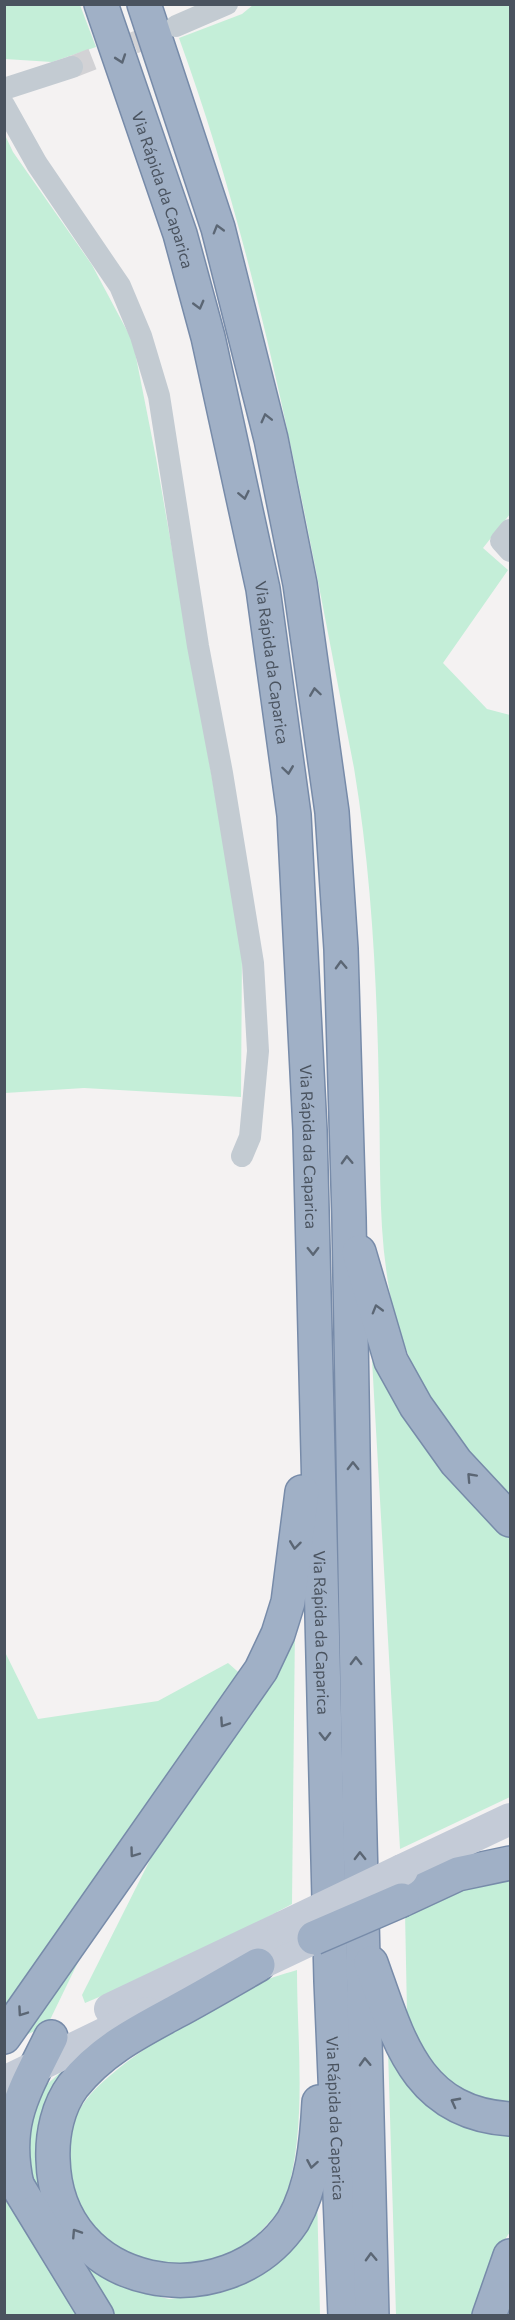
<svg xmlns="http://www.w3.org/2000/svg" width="515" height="2320" viewBox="0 0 515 2320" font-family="Commissioner,sans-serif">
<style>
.green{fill:#c4eed8}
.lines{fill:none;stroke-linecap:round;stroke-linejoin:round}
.minor-tunnel{stroke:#d2d2d5;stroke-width:22;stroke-dasharray:22 11;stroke-linecap:butt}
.trunk-casing{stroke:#778ba9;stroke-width:36}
.minor{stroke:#c3cbd2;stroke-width:22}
.secondary{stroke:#c4cbd7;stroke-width:32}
.trunk{stroke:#a0b0c6;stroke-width:33}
.trunk-bridge-casing{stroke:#778ba9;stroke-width:36;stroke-linecap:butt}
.secondary-bridge{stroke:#c4cbd7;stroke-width:32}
.trunk-bridge{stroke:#a0b0c6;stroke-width:33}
.oneway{stroke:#5b6674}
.labels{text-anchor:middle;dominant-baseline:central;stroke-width:6;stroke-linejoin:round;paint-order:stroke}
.street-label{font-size:16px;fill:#4a535f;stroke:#fff}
</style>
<rect width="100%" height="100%" fill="#f4f2f2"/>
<!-- green -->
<g class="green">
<path d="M4 5H80L96 47 52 62 5 59Z"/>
<path d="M253 5H510V514L483 548 508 570 443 663 487 709 510 715V1498C460 1445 412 1385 394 1312 377 1242 381 1166 379 1094 377 984 372 877 354 768 306 523 265 274 179 38L242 14Z"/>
<path d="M4 133 13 152 92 265 133 342 156 458 242 949 241 1097 84 1088 5 1093Z"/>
<path d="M372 1360C412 1423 459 1484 510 1538V1797L400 1849Z"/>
<path d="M295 1625 292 1904 193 1957 85 2003 82 1995 160 1840Z"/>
<path d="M4 1650 38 1719 158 1701 228 1663 245 1678 4 2009Z"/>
<path d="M510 1881V2103L491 2104 453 2090 416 2048 407 2013 405 1912 461 1889Z"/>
<path d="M78 1955 81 1956 47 2026 21 2037Z"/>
<path d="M297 1970C297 2045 308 2127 285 2200 281 2211 268 2223 260 2232 251 2244 226 2266 210 2270 166 2279 113 2258 87 2220 69 2194 65 2143 77 2115 94 2072 208 2008 250 1987 264 1979 281 1975 297 1970Z"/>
<path d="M388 2050 510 2134V2232L497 2251 473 2315H396Z"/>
<path d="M73 2061 41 2168 97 2270 131 2290 169 2299 221 2293 241 2283 317 2195 320 2315H111L32 2180 26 2135 43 2088Z"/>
<path d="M4 2198 8 2201 79 2315H5Z"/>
</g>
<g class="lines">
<!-- minor-tunnel -->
<path class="minor-tunnel" d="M72 67 167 30"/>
<!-- trunk casing -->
<g class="trunk-casing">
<g id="trunk">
<path id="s1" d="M101 4 180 234 208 337 263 589 294 815 310 1130 331 1981 345 2316"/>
<path d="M144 4 218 228 271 439 300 584 332 812 341 949 349 1218 359 1799 372 2316"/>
<path d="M359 1252 391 1361 416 1406 456 1462 510 1520"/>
<path d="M402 1900 458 1874 510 1863"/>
<path d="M371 1963C398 2038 415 2113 510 2119"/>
<path d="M258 1965C230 1981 203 1997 175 2012 136 2033 101 2051 73 2086 58 2106 52 2134 53 2159 56 2292 227 2320 293 2221 313 2186 317 2141 319 2102"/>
<path d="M4 2037 261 1670 278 1634 288 1602 302 1492"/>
<path d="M4 2170 17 2185 97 2316"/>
<path d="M17 2185C3 2122 24 2092 51 2037"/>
<path d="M489 2316 510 2256"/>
</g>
</g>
<!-- minor -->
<g class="minor">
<path d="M176 26 227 4"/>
<path d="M4 89 72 67"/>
<path d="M4 105 37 164 120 286 141 336 159 396 198 646 222 773 253 963 258 1051 250 1137 242 1156"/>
<path d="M510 530 501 541 510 551"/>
</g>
<!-- secondary -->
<g class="secondary">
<path d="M402 1870 510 1819"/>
<path d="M234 1976 314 1938"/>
<path d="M110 2009 283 1927"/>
<path d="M4 2082 147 2013"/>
</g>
<!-- trunk -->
<use href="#trunk" class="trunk"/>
<!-- trunk-bridge casing -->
<g class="trunk-bridge-casing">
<path id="trunk-bridge" d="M314 1938 402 1900"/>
</g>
<!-- secondary-bridge -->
<path class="secondary-bridge" d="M283 1927 402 1870"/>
<!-- trunk-bridge -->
<use href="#trunk-bridge" class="trunk-bridge"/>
</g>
<!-- one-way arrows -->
<defs><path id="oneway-chevron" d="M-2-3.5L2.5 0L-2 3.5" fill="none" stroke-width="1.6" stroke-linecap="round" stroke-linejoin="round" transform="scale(1.5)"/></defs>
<g class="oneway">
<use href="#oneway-chevron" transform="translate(121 59) rotate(71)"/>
<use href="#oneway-chevron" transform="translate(218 229) rotate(-106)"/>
<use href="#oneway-chevron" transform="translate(199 305) rotate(75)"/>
<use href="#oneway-chevron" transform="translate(266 418) rotate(-104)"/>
<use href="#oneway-chevron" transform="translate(244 495) rotate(78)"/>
<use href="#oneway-chevron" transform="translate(315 692) rotate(-98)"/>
<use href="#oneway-chevron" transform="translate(288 770) rotate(82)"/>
<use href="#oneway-chevron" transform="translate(341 965) rotate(-92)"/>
<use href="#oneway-chevron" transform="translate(347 1160) rotate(-92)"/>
<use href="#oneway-chevron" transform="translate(313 1251) rotate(89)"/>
<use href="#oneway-chevron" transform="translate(377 1309) rotate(-106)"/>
<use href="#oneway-chevron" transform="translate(353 1466) rotate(-91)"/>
<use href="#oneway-chevron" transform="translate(471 1477) rotate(-133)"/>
<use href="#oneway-chevron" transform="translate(295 1545) rotate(97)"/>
<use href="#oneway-chevron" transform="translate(356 1661) rotate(-91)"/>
<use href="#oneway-chevron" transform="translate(224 1723) rotate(124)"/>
<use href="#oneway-chevron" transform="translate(325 1736) rotate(89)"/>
<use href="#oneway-chevron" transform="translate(134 1853) rotate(126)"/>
<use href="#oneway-chevron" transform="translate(360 1856) rotate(-91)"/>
<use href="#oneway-chevron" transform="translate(22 2012) rotate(125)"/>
<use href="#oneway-chevron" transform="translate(365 2062) rotate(-92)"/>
<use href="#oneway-chevron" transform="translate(455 2102) rotate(-152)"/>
<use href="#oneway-chevron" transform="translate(312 2164) rotate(100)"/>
<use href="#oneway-chevron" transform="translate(76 2233) rotate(-123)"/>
<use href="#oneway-chevron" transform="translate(371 2257) rotate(-92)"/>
</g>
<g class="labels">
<!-- street labels -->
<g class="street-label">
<text stroke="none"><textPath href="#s1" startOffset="196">Via Rápida da Caparica</textPath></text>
<text stroke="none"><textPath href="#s1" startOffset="682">Via Rápida da Caparica</textPath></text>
<text stroke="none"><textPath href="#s1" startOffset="1168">Via Rápida da Caparica</textPath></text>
<text stroke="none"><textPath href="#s1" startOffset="1654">Via Rápida da Caparica</textPath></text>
<text stroke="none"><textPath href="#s1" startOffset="2140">Via Rápida da Caparica</textPath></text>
</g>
</g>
<!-- border -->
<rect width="515" height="2320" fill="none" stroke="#4a535f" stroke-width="12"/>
</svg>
